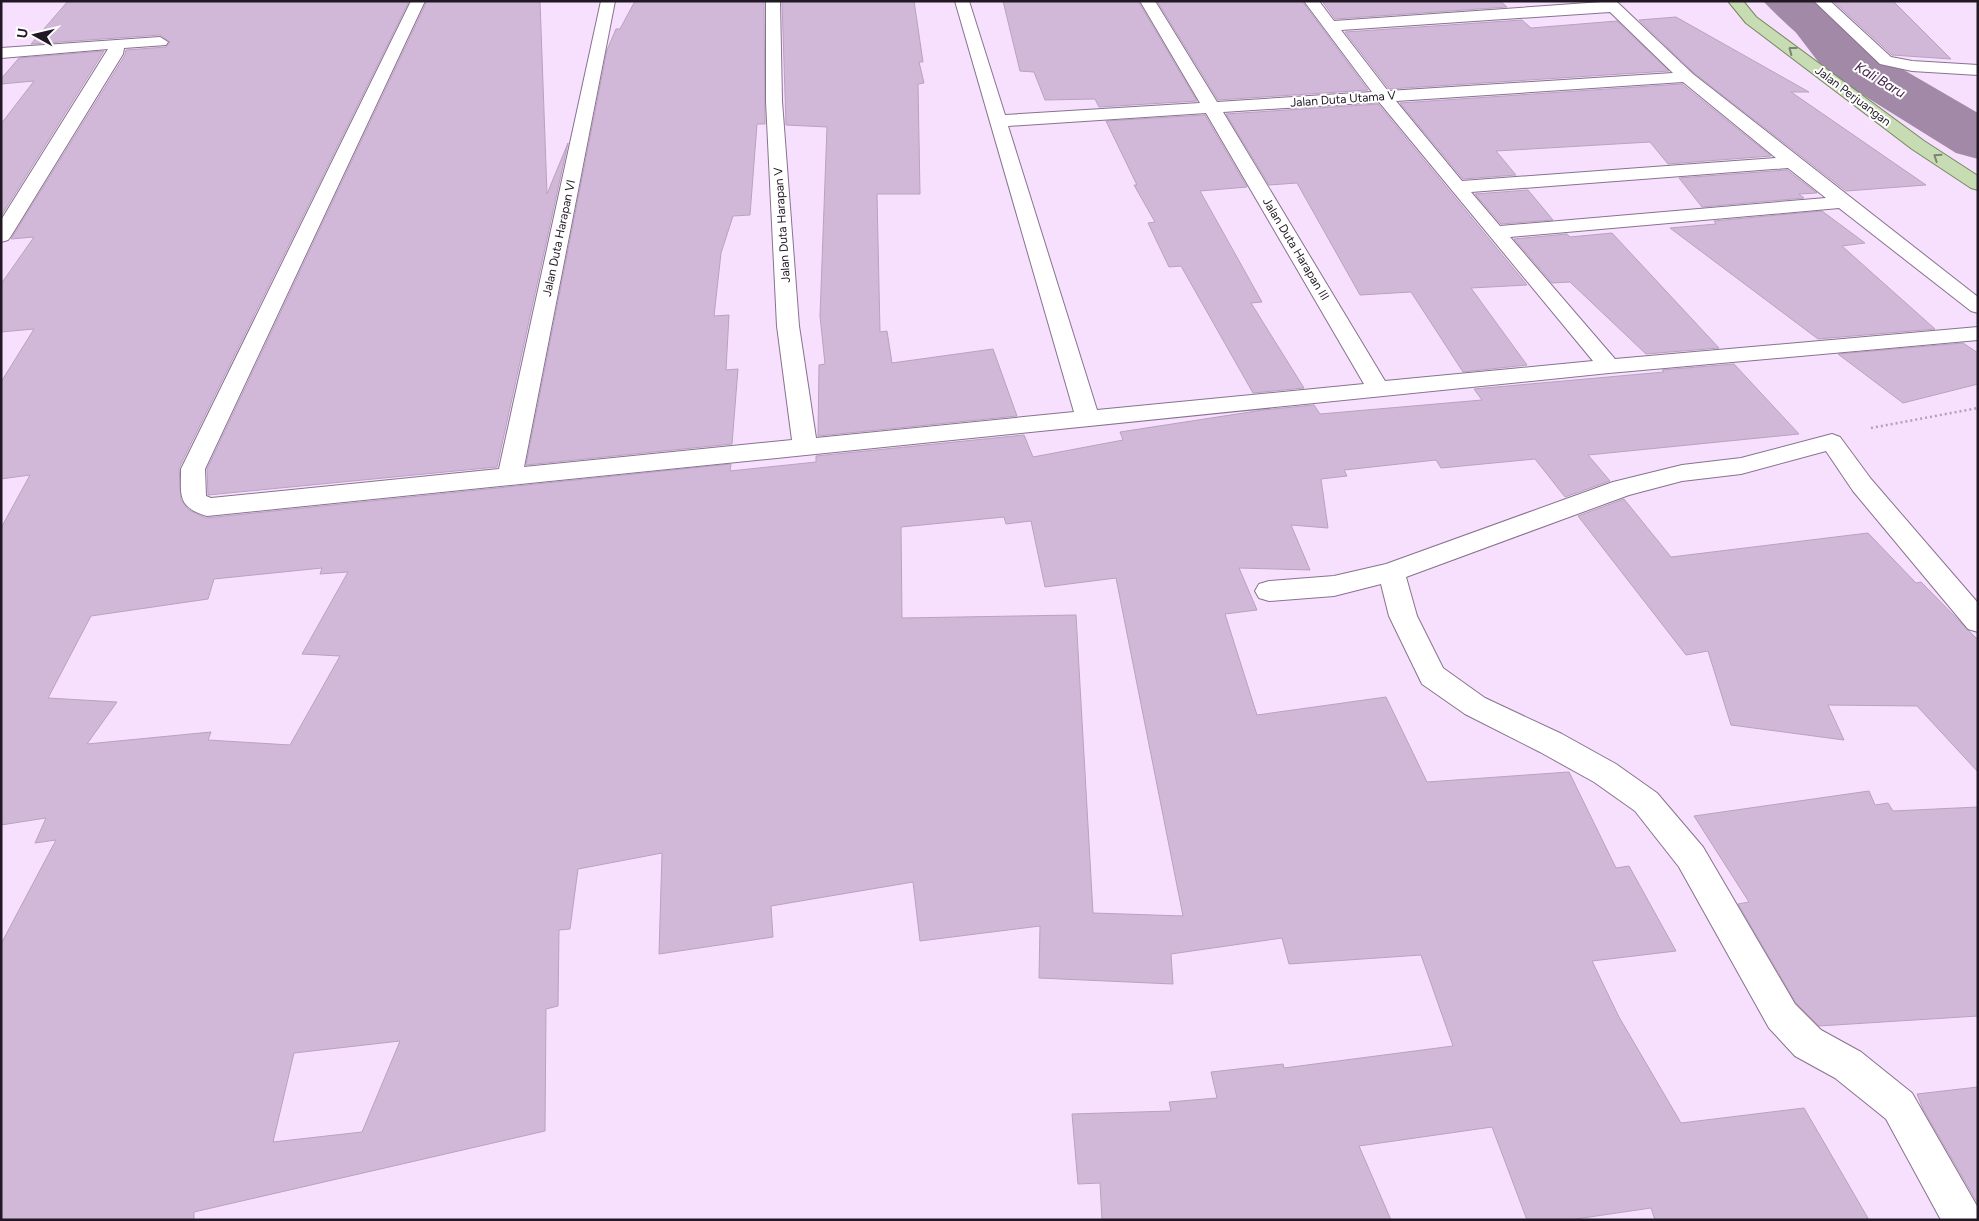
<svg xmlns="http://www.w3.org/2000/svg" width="1979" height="1221" viewBox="0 0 1979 1221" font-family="Figtree,sans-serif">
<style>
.water{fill:#a289a8}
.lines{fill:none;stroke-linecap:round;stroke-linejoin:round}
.river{fill:#a289a8;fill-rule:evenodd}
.building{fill:#d1b8d8;stroke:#b9a2c0;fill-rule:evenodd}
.minor-casing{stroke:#88738e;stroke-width:2}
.primary-casing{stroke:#74885f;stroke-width:2}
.path{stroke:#b3a0b9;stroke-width:2.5;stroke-dasharray:2 3;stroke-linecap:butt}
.minor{fill:#fff;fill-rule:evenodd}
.primary{fill:#c7dcb3;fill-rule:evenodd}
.oneway{stroke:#7c8472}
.labels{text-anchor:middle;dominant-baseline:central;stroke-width:4;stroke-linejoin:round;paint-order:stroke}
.far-street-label{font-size:12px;fill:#211823;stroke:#fff}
.far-water-label{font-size:14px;font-style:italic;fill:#42214b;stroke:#fff}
</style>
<rect width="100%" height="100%" fill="#f7dffe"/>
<!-- water -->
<path class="water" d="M1763 1H1784L1846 60 1978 134V158C1903 111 1824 65 1763 1Z"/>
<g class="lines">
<!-- river -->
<path class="river" d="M1772 1H1827L1866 48 1978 113V159L1956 153 1826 72Z"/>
</g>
<!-- building -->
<g class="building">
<path d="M68 1H409L179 468 181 500 189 510 206 518 731 464 730 471 816 462V456L1024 435 1033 457 1123 440 1120 432 1263 410 1314 405 1320 414 1482 400 1474 389 1664 372 1662 370 1734 364 1799 434 1588 455 1610 481 1565 497 1535 459 1441 468 1436 460 1344 470 1347 476 1321 479 1328 528 1291 525 1310 570 1239 568 1257 610 1225 614 1257 715 1386 697 1427 782 1569 772 1616 868 1629 866 1676 951 1592 961 1619 1017 1681 1123 1804 1108 1869 1220H1655L1651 1208 1569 1220H1527L1492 1127 1359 1146 1391 1220H1102L1100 1183 1078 1184 1072 1114 1171 1111 1169 1102 1217 1098 1211 1072 1283 1064 1284 1068 1453 1046 1421 955 1289 964 1282 938 1171 954 1173 984 1039 978 1040 926 920 941 913 882 771 906 773 937 659 954 662 853 578 869 570 929 559 930 558 1006 546 1009 545 1131 194 1212V1220H1V944L56 840 35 843 46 818 1 825V528L30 475 1 479V382L34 329 1 332V284L34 237 11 239 125 55 126 50 166 47 170 42 160 35 31 44ZM1004 517 1006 524 1031 521 1045 587 1116 578 1183 916 1093 913 1076 615 902 618 901 527ZM322 568 320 574 348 572 302 654 340 656 290 745 208 740 211 732 87 744 117 702 48 698 91 616 208 599 214 579ZM400 1041 362 1132 273 1142 294 1053Z"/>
<path d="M427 1H540L547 194 568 143 497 467 208 495 207 469Z"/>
<path d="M635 1H764L765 124H757L750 215 733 216 721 253 714 316 729 315 726 370 738 369 732 444 526 465 607 50 616 29H620Z"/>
<path d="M782 1H914L923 62H919L924 83 918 84 920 194H877L880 332 887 331 892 363 993 349 1017 416 818 436 819 365 825 364 820 316 827 127 786 125Z"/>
<path d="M1003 1H1138L1197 101 1099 107 1095 99 1045 100 1034 72 1020 71Z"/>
<path d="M1157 1H1302L1368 90 1218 100Z"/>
<path d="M1322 1H1500L1507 7 1335 19Z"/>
<path d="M1833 1H1893L1951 59 1892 55Z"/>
<path d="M1676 17 1809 92H1791L1926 185 1846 191 1694 73 1639 20Z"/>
<path d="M1522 20 1531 28 1617 21 1669 71 1389 89 1345 32Z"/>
<path d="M104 51 1 216V124L34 81 1 84V79L19 58Z"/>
<path d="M1682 84 1771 156 1668 164 1650 142 1496 151 1516 175 1463 179 1400 103Z"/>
<path d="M1378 104 1527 285 1471 288 1527 365 1463 372 1411 292 1360 295 1297 183 1269 185 1226 114Z"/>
<path d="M1205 115 1247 187 1200 191 1262 302 1251 303 1304 388 1253 393 1181 266 1169 267 1148 223 1155 222 1134 185H1137L1106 121Z"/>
<path d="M1787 170 1817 193 1799 194 1804 198 1702 207 1679 178Z"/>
<path d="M1528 190 1553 220 1501 224 1475 194Z"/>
<path d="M1822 211 1865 243 1842 246 1935 329 1818 339 1670 228 1716 224 1714 221Z"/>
<path d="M1612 233 1719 348 1646 354 1570 282 1552 283 1514 239 1567 234 1570 237Z"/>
<path d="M1963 343 1978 353V384L1903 403 1838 354Z"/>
<path d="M1624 499 1671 557 1868 533 1916 583 1921 582 1978 640V772L1917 706 1828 705 1844 740 1731 725 1708 651 1686 655 1578 516Z"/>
<path d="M1869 791 1875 805 1888 803 1893 811 1978 807V1016L1819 1026 1796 1003 1738 904 1749 902 1694 816Z"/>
<path d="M1978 1087V1204L1923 1109 1917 1094Z"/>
</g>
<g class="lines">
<!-- minor casing -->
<g class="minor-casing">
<g id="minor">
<path d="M411 1H425L205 469 206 496 211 498 499 469 601 1H615L524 467 792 440 777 326 766 101V1H780L782 101 799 326 816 438 1074 412 955 1H969L1005 115 1200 103 1140 1H1155L1217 102 1372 92 1304 1H1319L1334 21 1616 1 1693 74 1978 297V313L1971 311 1839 208 1510 237 1615 359 1978 327V340L1609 373 207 516C177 507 181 496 181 469ZM1610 12 1673 73 1388 91 1341 30ZM1683 82 1776 158 1462 181 1396 101ZM1379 102 1593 361 1385 381 1223 112ZM1206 113 1364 384 1097 410 1008 126ZM1788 168 1826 198 1500 226 1471 192Z"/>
<path d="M1814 1H1830L1891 57 1912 61 1978 65V75L1912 71 1880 64Z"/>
<path d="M160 37 168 42 166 45 124 48 123 54 11 236 8 240 1 242V220L108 49 1 58V48Z"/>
<path d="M1832 434 1840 437 1871 479 1978 603V632L1968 629 1853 491 1826 451 1741 474 1682 481 1629 495 1406 577 1417 616 1443 668 1485 698 1562 734 1616 764 1657 793 1703 847 1795 1004 1821 1030 1861 1052 1912 1093 1977 1206 1978 1220H1941L1886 1119 1835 1078 1795 1056 1769 1028 1679 867 1635 811 1594 782 1540 752 1465 714 1422 684 1389 616 1381 584 1334 596 1269 601 1259 598 1255 591 1259 584 1269 581 1334 576 1386 564 1613 482 1682 465 1741 458Z"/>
</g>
</g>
<!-- primary casing -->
<g class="primary-casing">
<path id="primary" d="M1728 1H1743L1756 17 1924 141 1978 176V190L1971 188 1912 149 1746 23Z"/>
</g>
<!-- path -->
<path class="path" d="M1871 428 1978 408"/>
<!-- minor -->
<use href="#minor" class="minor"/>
<!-- primary -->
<use href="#primary" class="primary"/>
</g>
<!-- one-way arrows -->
<defs><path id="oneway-chevron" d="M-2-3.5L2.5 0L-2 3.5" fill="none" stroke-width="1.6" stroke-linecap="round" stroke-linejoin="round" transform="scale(1.25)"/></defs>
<g class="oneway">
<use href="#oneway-chevron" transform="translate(1792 50) rotate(-143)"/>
<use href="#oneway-chevron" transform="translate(1937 157) rotate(-146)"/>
</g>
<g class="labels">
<!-- far-street labels -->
<g class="far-street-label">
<text transform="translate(1853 96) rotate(37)">Jalan Perjuangan</text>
<text transform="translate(1343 99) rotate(-4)">Jalan Duta Utama V</text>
<text transform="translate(782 225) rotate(-94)">Jalan Duta Harapan V</text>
<text transform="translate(559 238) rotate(-78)">Jalan Duta Harapan VI</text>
<text transform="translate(1296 249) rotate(59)">Jalan Duta Harapan III</text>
</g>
<!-- far-water labels -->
<g class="far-water-label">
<text transform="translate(1880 80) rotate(31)">Kali Baru</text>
</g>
</g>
<!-- border -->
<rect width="1979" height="1221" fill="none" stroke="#211823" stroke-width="5"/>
<!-- north arrow -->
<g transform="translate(35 35) rotate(278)" stroke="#ffffff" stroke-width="4" paint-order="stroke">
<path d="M0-4L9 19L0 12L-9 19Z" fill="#211823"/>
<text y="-8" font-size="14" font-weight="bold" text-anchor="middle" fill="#211823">U</text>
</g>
</svg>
